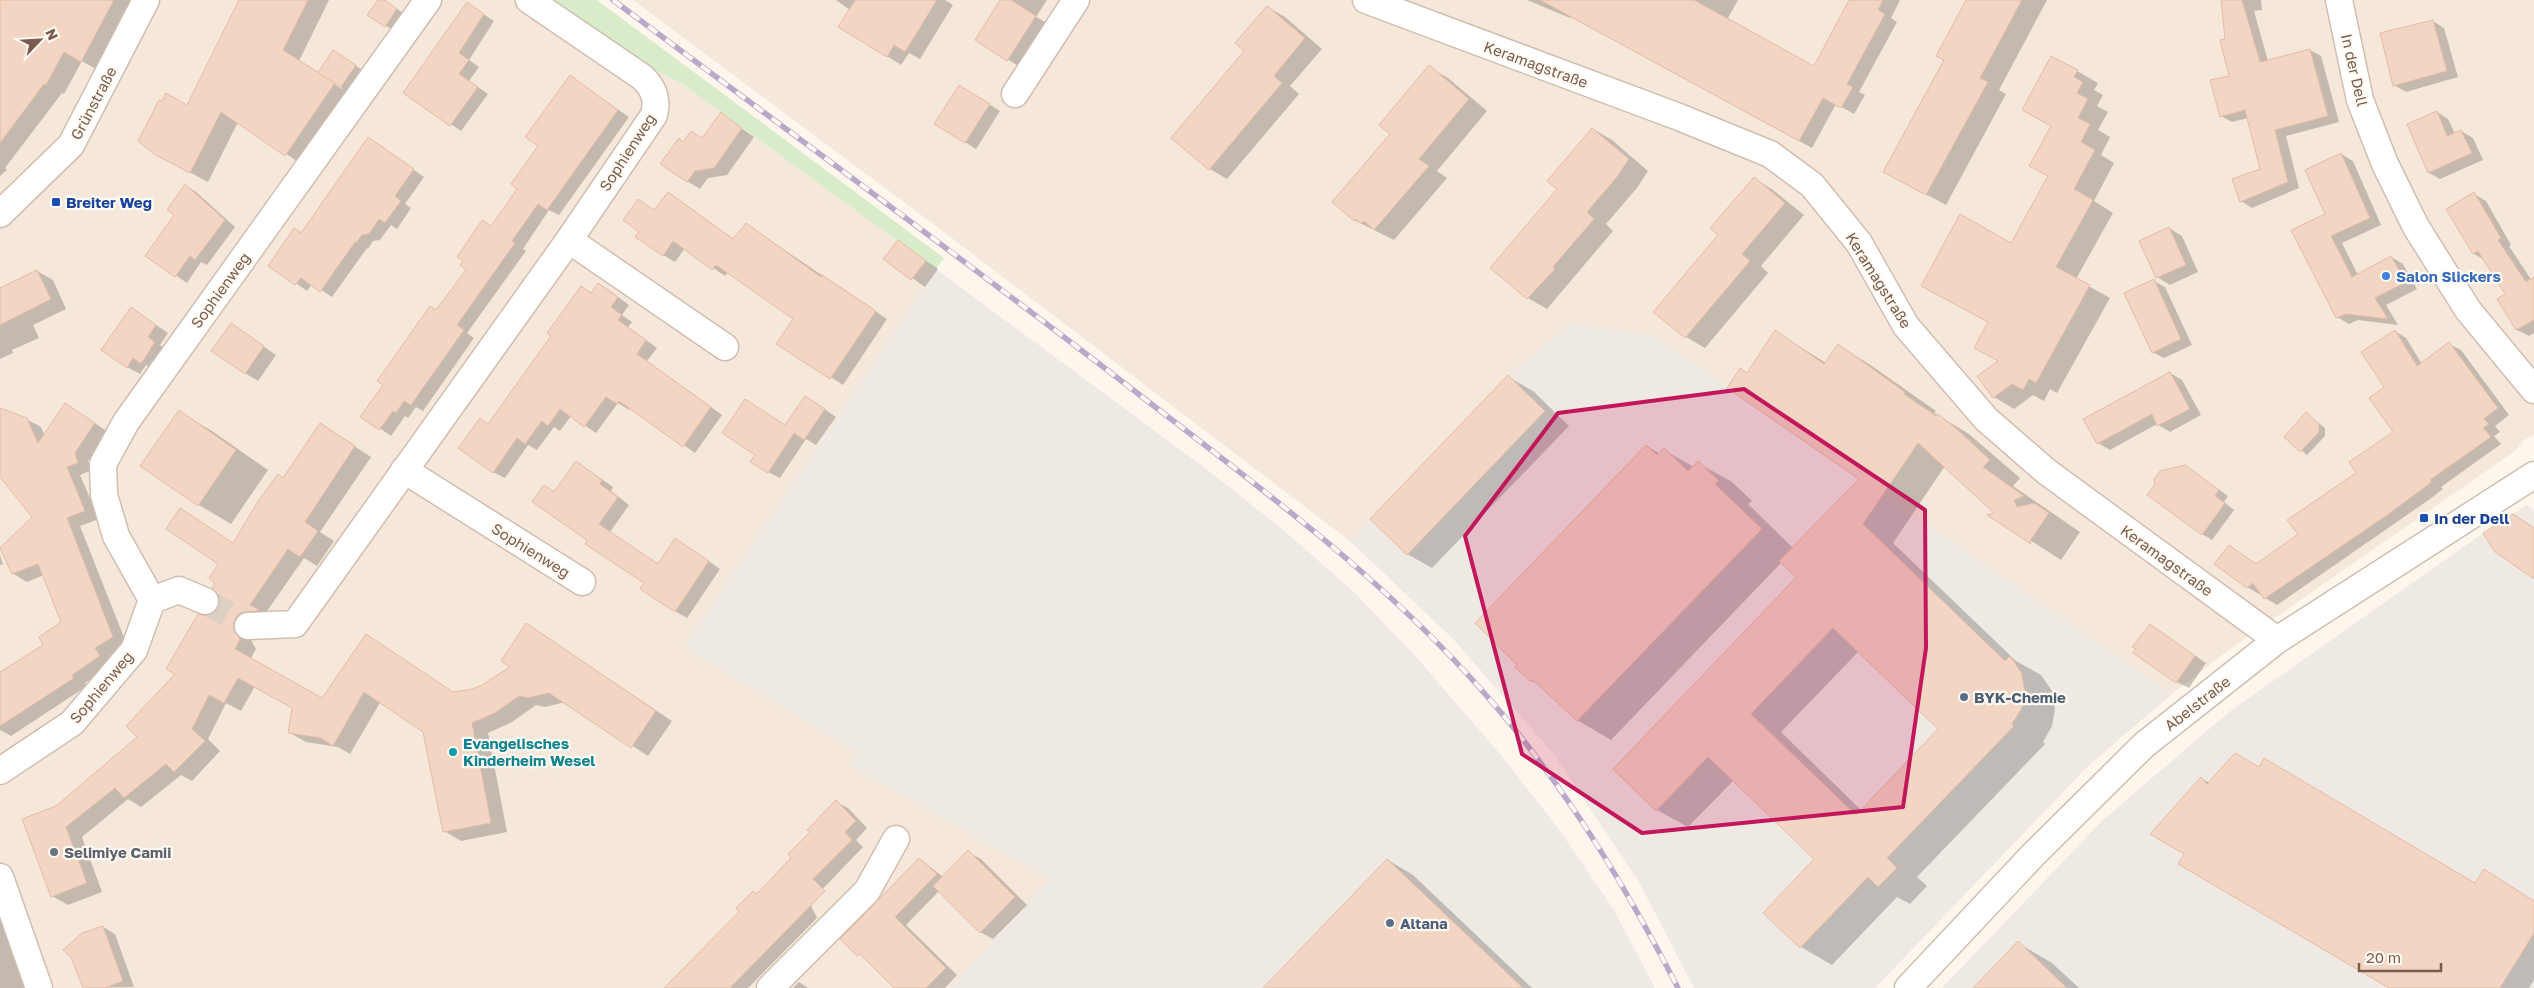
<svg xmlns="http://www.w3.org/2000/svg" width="2534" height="988" viewBox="0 0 2534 988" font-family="'Golos Text',sans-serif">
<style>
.residential{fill:#f5e8da}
.industrial{fill:#efe9e4}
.green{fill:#d8ecc9}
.shadow{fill:#0003;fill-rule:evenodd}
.building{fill:#f3d5c3;stroke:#e6bba3;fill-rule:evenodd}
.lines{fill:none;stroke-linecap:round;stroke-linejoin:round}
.minor-tunnel{stroke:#dcd0c4;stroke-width:26;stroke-dasharray:26 13;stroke-linecap:butt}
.minor-casing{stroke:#d1beb0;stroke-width:29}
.minor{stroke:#fff;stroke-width:26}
.rail-casing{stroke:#b9a8c9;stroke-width:5.5}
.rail{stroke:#fffaf3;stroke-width:4;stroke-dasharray:11;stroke-linecap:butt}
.marked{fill:#c2185b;fill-opacity:0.2;stroke:#c2185b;stroke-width:4;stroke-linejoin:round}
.transit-dot{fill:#1a4fb4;stroke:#fffaf3;stroke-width:2}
.shop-dot{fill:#3f7fe0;stroke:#fffaf3;stroke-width:2}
.service-dot{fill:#5c6f8a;stroke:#fffaf3;stroke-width:2}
.culture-dot{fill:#0f9aa8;stroke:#fffaf3;stroke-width:2}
.worship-dot{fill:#6b7280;stroke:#fffaf3;stroke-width:2}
.labels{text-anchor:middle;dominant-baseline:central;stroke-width:4.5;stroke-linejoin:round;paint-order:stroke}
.street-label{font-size:15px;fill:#7a5c4d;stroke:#fffaf3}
.transit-label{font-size:15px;font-weight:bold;fill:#164399;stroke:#fffaf3;text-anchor:start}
.shop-label{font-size:15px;font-weight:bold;fill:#366cbe;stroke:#fffaf3;text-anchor:start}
.service-label{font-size:15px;font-weight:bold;fill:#4e5e75;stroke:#fffaf3;text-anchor:start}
.culture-label{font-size:15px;font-weight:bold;fill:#0d838f;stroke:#fffaf3;text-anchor:start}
.worship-label{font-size:15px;font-weight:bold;fill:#5b616d;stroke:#fffaf3;text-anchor:start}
</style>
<rect width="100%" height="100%" fill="#fdf6ec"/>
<!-- residential -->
<g class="residential">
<path d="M0 0H551L655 71 681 83 936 269 687 643 688 649 858 753 850 765 1051 880 950 988H0Z"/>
<path d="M633 0H2534V435L2524 440 2515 451 2230 649 2172 694 1654 336 1571 323 1350 541 936 226Z"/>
</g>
<!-- industrial -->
<g class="industrial">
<path d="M936 269 1205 468 1280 527 1354 592 1417 658 1501 755 1558 828 1614 910 1655 988H950L1050 879 850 765 858 753 688 649 687 643Z"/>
<path d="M1571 323 1654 336 2172 694 2089 765 1875 988H1694L1638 880 1553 753 1453 639 1350 541 1508 375Z"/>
<path d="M2527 505 2534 511V988H1942L2103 820 2229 712 2479 536Z"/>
</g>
<!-- green -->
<path class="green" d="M551 0H597L944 258 936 269 681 83 655 71Z"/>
<!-- shadow -->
<g class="shadow">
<path d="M0 0H137L99 71 82 61 64 94 62 93 5 168 7 170 0 176Z"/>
<path d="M240 0H329L299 61 319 74 333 52 361 69 303 165 238 122 208 182 154 153 187 107ZM329 81 338 84 343 89H342Z"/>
<path d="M379 0H384L403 13 392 29 386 26Z"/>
<path d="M836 0H945L953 5 920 59 909 53 901 65 887 56 850 10Z"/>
<path d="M1002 0H1047L1036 17 1047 23 1020 67 977 40Z"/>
<path d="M1527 0H1738L1728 18 1814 67 1851 0H1900L1891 18 1897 22 1859 92 1865 95 1854 114 1836 104 1812 148 1571 16 1570 18Z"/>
<path d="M1968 0H2047L1999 90 2006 94 1946 205 1903 182Z"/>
<path d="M2222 0H2261L2262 10 2254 11 2268 61 2310 50 2321 56 2339 122 2286 136 2299 188 2252 208 2241 201 2261 170 2248 118 2232 122 2221 116 2230 76Z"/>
<path d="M1268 7 1285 17 1322 49 1290 86 1299 94 1227 179 1210 169 1172 137 1246 51Z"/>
<path d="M477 10 494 21 469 60 479 67 469 81 488 94 461 131 404 93Z"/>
<path d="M2433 21 2444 28 2458 77 2406 92 2394 85Z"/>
<path d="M1429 67 1448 78 1487 111 1437 171 1447 178 1394 240 1354 220 1392 134Z"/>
<path d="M2077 71 2098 83 2094 90 2103 95 2097 106 2108 112 2098 130 2110 137 2101 155 2114 163 2094 201 2113 213 2076 279 2110 298 2057 393 2050 389 2044 401 2033 395 2014 409 1994 397 2000 361 1989 322 2012 244 2049 176 2053 126 2023 109Z"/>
<path d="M570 77 629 117 559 215 549 210 523 249 526 251 467 333 474 338 423 411 416 407 408 418 405 416 391 436 362 416 467 269 519 189Z"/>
<path d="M970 92 1000 111 976 149 965 142Z"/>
<path d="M2437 112 2448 119 2455 134 2461 131 2473 138 2483 160 2440 179 2429 173Z"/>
<path d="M721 114 754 137 727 175 708 178 700 189 687 181 684 143 703 139Z"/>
<path d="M1593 129 1612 140 1648 171 1637 188 1606 224 1613 231 1547 309 1528 298 1492 267 1559 189Z"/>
<path d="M369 139 424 177 405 204 411 208 397 229 391 225 380 240 373 241 368 249 367 248 332 297 312 284 307 291 270 265 302 234Z"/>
<path d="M2341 154 2353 161 2381 225 2342 243 2358 275 2391 257 2403 264 2417 289 2386 305 2398 325 2358 320 2349 324 2337 317 2327 215Z"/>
<path d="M1754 178 1773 190 1804 215 1761 266 1768 273 1705 348 1686 337 1720 235Z"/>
<path d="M185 185 196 192 235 227 207 265 201 262 187 283 147 256 175 214Z"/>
<path d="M669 193 735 240 746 224 887 319 843 385 778 343 795 318 728 272 725 276 685 248 675 262 663 255 640 232 638 200 655 211Z"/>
<path d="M2474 194 2486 201 2511 245 2509 246 2534 284V333L2529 336 2517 330 2499 299 2507 295 2485 260 2474 254 2448 209Z"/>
<path d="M2169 228 2182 236 2198 272 2170 285 2157 277Z"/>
<path d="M898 242 938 269 925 287 885 259Z"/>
<path d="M37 271 53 280 66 309 33 325 39 338 12 350 13 353 0 359V289Z"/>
<path d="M2154 281 2165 287 2192 345 2164 358 2152 352Z"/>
<path d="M581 287 592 293 610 291 629 305 622 315 632 322 628 327 657 348 647 361 722 415 695 453 630 407 629 410 618 403 596 433 571 416 560 431 554 427 537 450 528 445 505 478 493 472 489 425 553 336Z"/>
<path d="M131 308 168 333 160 345 167 350 154 370 146 365 140 374 127 367Z"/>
<path d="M232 325 276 355 258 381 245 373Z"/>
<path d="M2395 331 2406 338 2422 364 2449 344 2461 350 2509 415 2495 426 2500 432 2494 436 2501 444 2441 487 2443 489 2430 499 2277 605 2265 598 2261 592 2259 594 2247 587 2229 547 2257 565 2299 535 2395 432 2386 388Z"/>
<path d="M1776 332 1826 363 1838 346 1869 364 1936 411 1934 413 1969 434 2020 478 2013 486 2080 532 2061 560 1991 515 1996 514 1945 466 1893 543 2016 661 2041 675 2052 691 2055 709 2052 726 2043 742 2045 744 1917 877 1927 886 1910 904 1897 897 1832 965 1801 947 1816 859 1734 780 1688 827 1657 810 1797 577 1782 562 1611 740 1577 720 1543 687 1532 681 1647 446 1660 454 1664 450 1694 467 1698 463 1732 482 1752 501 1748 504 1793 548 1861 479 1747 374ZM1859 651 1940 729 1862 811 1781 732Z"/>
<path d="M2170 373 2182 380 2201 415 2170 432 2157 424 2110 450 2098 443Z"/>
<path d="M1508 377 1533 391 1569 426 1432 568 1407 554Z"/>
<path d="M817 404 836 417 816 445 806 439 780 478 768 472 786 426Z"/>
<path d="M0 410 26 419 41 427 45 436 80 413 108 432 88 461 92 470 80 475 99 519 80 526 127 645 109 656 113 664 85 683 87 686 11 736 0 730V671L2 672 45 645 63 622 44 575 27 582 12 573 34 517 0 475Z"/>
<path d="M179 412 212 431 268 470 231 524 199 505Z"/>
<path d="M2307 414 2325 428V436L2307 455 2286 437Z"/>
<path d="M320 424 371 457 320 532 334 541 317 566 304 558 249 637 256 649 251 658 323 700 366 635 454 693 472 691 483 686 512 667 527 625 672 721 648 756 565 702 545 707 536 705 512 722 488 733 507 832 461 841 444 831 424 731 381 701 350 754 338 747 306 742 290 733 293 708 255 686 241 711 226 703 208 739 220 751 192 781 181 775 141 807 128 799 82 837 102 892 68 905 52 896 56 807 139 737 207 617 215 614 220 607 234 544 284 479Z"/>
<path d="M577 462 613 487 611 491 629 505 610 532 659 565 687 546 720 569 687 618 675 611 646 583 589 540 545 487 555 493Z"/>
<path d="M2185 466 2228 496 2224 502 2234 510 2212 540 2202 534Z"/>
<path d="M0 555 3 564 0 565Z"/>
<path d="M2162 633 2206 663 2189 688 2177 682 2138 649Z"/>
<path d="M2201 779 2476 885 2534 901V980L2529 988H2391L2186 853Z"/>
<path d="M836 802 848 808 867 828 856 840 863 847 812 900 807 897 817 918 748 988H666L793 858Z"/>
<path d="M968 852 981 859 1027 905 993 939 980 932 939 891 906 925 957 975 945 988H897L844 937 920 859 943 877Z"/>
<path d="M1388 860 1413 875 1532 988H1265Z"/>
<path d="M0 909 29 988H0Z"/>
<path d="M103 927 115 934 134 987 85 988Z"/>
<path d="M2018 943 2052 963 2079 988H1975Z"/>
<path d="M799 982 808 988H793Z"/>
</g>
<!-- building -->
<g class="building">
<path d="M0 0H114L81 62 64 52 46 85 44 84 0 143Z"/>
<path d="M239 0H308L283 50 335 83 285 156 221 112 190 173 154 154 138 141 159 100 162 101 166 93 187 105Z"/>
<path d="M378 0H385L397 9 385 27 367 15Z"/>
<path d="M855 0H937L905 52 894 45 887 57 838 27Z"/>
<path d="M1000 0H1011L1036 16 1007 61 975 40Z"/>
<path d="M1540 0H1694L1814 66 1849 0H1883L1878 10 1885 14 1847 84 1853 87 1841 108 1823 98 1799 141Z"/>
<path d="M1966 0H2022L1980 78 1988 82 1926 195 1883 172 1944 60 1936 56Z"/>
<path d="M2221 0H2242L2260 62 2310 49 2328 116 2275 130 2288 182 2240 202 2232 179 2260 169 2245 110 2220 117 2210 80 2229 76 2220 40 2225 39Z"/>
<path d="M467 2 484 14 459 53 469 60 459 74 478 87 450 126 403 93Z"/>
<path d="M1267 6 1305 38 1274 76 1282 83 1209 170 1171 138 1244 51 1235 43Z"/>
<path d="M2433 20 2447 71 2393 86 2380 33Z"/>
<path d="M333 50 356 65 341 87 318 73Z"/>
<path d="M2051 56 2078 70 2074 77 2083 82 2077 93 2088 99 2078 118 2090 124 2081 142 2095 150 2074 189 2093 200 2056 267 2090 285 2036 383 2029 379 2023 390 2012 384 1993 398 1977 376 1998 361 1974 348 1988 322 1921 286 1960 214 2011 243 2048 176 2029 166 2051 126 2022 110Z"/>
<path d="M1429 65 1469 99 1419 159 1429 166 1374 230 1364 221 1361 224 1356 219 1354 221 1332 202 1390 134 1379 125Z"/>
<path d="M570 75 618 110 547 210 538 204 512 241 515 243 457 325 464 330 411 405 404 401 396 413 393 411 379 430 360 417 383 385 377 381 430 306 436 310 466 270 460 265 463 261 457 257 482 220 491 226 517 189 511 184 538 146 525 137Z"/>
<path d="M959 85 990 104 965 143 934 124Z"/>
<path d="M2437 111 2447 136 2461 130 2472 153 2428 173 2407 124Z"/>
<path d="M721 112 742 128 714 168 695 171 687 182 660 164 679 138 683 142 691 131 702 138Z"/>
<path d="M1592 128 1629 159 1617 177 1587 212 1594 219 1553 267 1555 269 1527 299 1490 268 1557 189 1547 181Z"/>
<path d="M368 137 414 169 395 196 401 201 385 223 379 219 369 234 362 235 356 243 355 242 320 292 301 278 295 285 268 266 294 228 301 233Z"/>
<path d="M2341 153 2370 218 2331 236 2352 277 2391 256 2406 282 2375 298 2388 319 2346 314 2336 318 2291 230 2325 214 2305 170Z"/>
<path d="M1754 177 1785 203 1742 254 1750 261 1685 338 1653 312 1718 235 1710 228Z"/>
<path d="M185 184 225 220 195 260 190 256 175 277 145 256 174 215 167 210Z"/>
<path d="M668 192 733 239 746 223 821 277 822 275 876 311 830 379 776 344 793 319 716 265 712 270 673 241 663 256 635 237 639 232 623 220 638 199 654 210Z"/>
<path d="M2474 192 2501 238 2498 240 2526 282 2534 277V320L2516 330 2497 299 2505 294 2478 251 2473 254 2446 209Z"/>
<path d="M2169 227 2186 265 2156 278 2139 241Z"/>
<path d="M898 240 926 261 911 280 883 259Z"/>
<path d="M37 270 51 299 0 325V288Z"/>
<path d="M2154 279 2181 339 2152 353 2124 293Z"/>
<path d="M598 283 618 297 611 307 622 315 618 320 646 340 637 354 711 407 683 447 619 401 617 404 606 397 584 427 560 409 548 426 542 421 525 444 517 438 493 473 458 448 480 418 488 424 551 336 547 333 581 286 591 293Z"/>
<path d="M131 307 156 325 148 337 155 342 141 364 133 358 127 368 101 350Z"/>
<path d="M231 323 264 346 245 374 211 351Z"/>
<path d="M1775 330 1824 364 1838 344 1905 392 1904 394 1936 416 1938 414 1958 430 1990 460 1983 467 2024 496 2014 500 2017 507 2034 503 2049 513 2030 541 2031 544 1987 515 1994 513 1918 443 1863 524 2005 661 2010 656 2021 672 2025 690 2022 708 2012 724 2014 726 1887 858 1897 868 1878 887 1868 877 1800 948 1763 913 1814 859 1708 757 1656 811 1613 769 1787 587 1796 577 1779 561 1859 479 1727 388 1740 368 1747 373ZM1833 628 1938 729 1856 815 1751 714Z"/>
<path d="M2395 330 2417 366 2449 342 2498 408 2484 419 2489 424 2483 428 2491 437 2430 480 2432 482 2383 518 2264 599 2253 583 2247 588 2214 564 2229 545 2256 564 2298 534 2287 520 2356 473 2349 462 2393 432 2369 398 2384 387 2361 352Z"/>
<path d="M2170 372 2190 409 2157 426 2152 414 2097 444 2083 419Z"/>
<path d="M1508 375 1545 411 1407 555 1370 519Z"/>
<path d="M805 396 825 409 804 440 794 433 768 473 750 462 755 455 722 433 745 399 785 425Z"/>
<path d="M65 403 95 423 75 453 78 463 67 467 85 511 67 518 113 637 95 648 100 656 72 675 74 678 0 726V672L43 645 39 637 61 622 38 564 12 574 0 548 32 517 0 477V408L27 418 38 443Z"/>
<path d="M179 410 236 450 198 506 140 466Z"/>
<path d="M2306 412 2319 424V432L2300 452 2284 437Z"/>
<path d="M320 423 355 446 305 522 318 531 300 557 288 549 250 605 258 609 257 611 240 613 235 619 233 627 240 639 235 649 322 698 366 634 453 692 472 689 482 685 510 667 501 661 526 623 656 711 631 748 549 693 528 698 519 696 495 713 472 723 491 823 443 832 423 732 364 692 333 746 321 738 288 733 292 708 238 678 224 703 209 695 192 729 205 741 174 772 166 764 124 798 115 788 66 827 87 883 51 897 22 819 56 806 137 737 126 726 175 674 166 669 198 614 207 616 214 613 219 606 220 599 212 588 215 584 209 578 218 564 166 529 180 508 233 543 257 503 278 474 283 478Z"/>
<path d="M1646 445 1657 455 1664 448 1688 471 1698 461 1719 481 1715 484 1762 529 1577 721 1533 680 1531 682 1515 667 1517 665 1475 623Z"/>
<path d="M576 461 602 480 600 484 618 497 599 524 658 564 675 538 709 561 675 612 640 589 644 583 585 544 587 540 532 502 544 485 554 492Z"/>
<path d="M2185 465 2219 490 2215 496 2225 503 2202 535 2147 495 2155 484 2154 479 2160 471Z"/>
<path d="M2513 514 2534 528V579L2495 552 2483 533Z"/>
<path d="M2150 624 2195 656 2176 683 2133 653 2136 649 2132 647Z"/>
<path d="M2235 753 2259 767 2264 758 2475 883 2484 869 2534 901V933L2500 988H2389L2178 864 2184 854 2150 834 2201 777 2207 784Z"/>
<path d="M836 800 856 821 845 832 852 840 813 879 825 891 730 988H664L739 912 736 908 753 891 757 894 791 858 788 854 810 832 807 830Z"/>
<path d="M968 850 1015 897 980 933 933 886Z"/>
<path d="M919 858 937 874 895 917 946 968 926 988H894L860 954 857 956 840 939Z"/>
<path d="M1387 859 1523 988H1263Z"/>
<path d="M103 926 123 981 105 988H83L71 957 63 950 82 933Z"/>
<path d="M2018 941 2067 988H1973Z"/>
</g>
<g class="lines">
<!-- minor-tunnel -->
<path class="minor-tunnel" d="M205 601 248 626"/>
<!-- minor casing -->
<g class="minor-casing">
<g id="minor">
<path d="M1366 0 1679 117 1770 154 1812 185 1859 243 1906 326 1986 419 2047 472 2277 640"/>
<path d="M2339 0 2360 100 2385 164 2416 227 2468 310 2534 390"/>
<path d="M1015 94 1076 0"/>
<path d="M0 214 71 145 146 0"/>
<path d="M569 240 725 347"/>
<path d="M404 470 582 582"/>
<path d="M152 600 116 536 104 495 103 464 126 422 428 0"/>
<path d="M248 626 295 624 569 240 654 115C658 99 654 88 642 77L529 0"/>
<path d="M0 771 72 723 134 650 152 600 179 590 205 601"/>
<path d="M0 877 39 988"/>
<path d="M770 988 867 891 896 839"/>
<path d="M1908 988 2033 855 2144 745 2277 640 2534 475"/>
</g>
</g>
<!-- minor -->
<use href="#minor" class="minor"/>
<!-- rail casing -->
<g class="rail-casing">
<path id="rail" d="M613 0C792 134 973 266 1150 403 1275 499 1402 593 1503 715 1573 799 1628 891 1678 988"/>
</g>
<!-- rail -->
<use href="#rail" class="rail"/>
</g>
<!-- marked area -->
<path class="marked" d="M1744 389 1925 510 1926 648 1903 807 1642 833 1522 754 1465 536 1558 413Z"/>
<!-- markers -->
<g class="transit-dot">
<rect x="51" y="197" width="10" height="10" rx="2.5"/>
<rect x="2419" y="513" width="10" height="10" rx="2.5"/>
</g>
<circle class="shop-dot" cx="2386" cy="276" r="5"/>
<g class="service-dot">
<circle cx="1964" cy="697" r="5"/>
<circle cx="1390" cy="923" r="5"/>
</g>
<circle class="culture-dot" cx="453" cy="752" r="5"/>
<circle class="worship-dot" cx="54" cy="852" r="5"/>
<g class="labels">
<!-- street labels -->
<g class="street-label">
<text transform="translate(1536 64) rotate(20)">Keramagstraße</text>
<text transform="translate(2355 70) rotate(77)">In der Dell</text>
<text transform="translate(93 103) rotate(-62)">Grünstraße</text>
<text transform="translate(627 152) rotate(-57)">Sophienweg</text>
<text transform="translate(1879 280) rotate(58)">Keramagstraße</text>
<text transform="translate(220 290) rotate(-54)">Sophienweg</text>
<text transform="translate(531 550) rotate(32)">Sophienweg</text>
<text transform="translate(2167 560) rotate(36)">Keramagstraße</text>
<text transform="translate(101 687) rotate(-50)">Sophienweg</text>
<text transform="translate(2197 703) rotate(-38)">Abelstraße</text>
</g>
<!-- transit labels -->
<g class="transit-label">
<text x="66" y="202">Breiter Weg</text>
<text x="2434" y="518">In der Dell</text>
</g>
<!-- shop labels -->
<g class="shop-label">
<text x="2396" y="276">Salon Slickers</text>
</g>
<!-- service labels -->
<g class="service-label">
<text x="1974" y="697">BYK-Chemie</text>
<text x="1400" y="923">Altana</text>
</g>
<!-- culture labels -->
<g class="culture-label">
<text x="463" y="743">Evangelisches<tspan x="463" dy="17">Kinderheim Wesel</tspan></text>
</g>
<!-- worship labels -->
<g class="worship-label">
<text x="64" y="852">Selimiye Camii</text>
</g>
</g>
<!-- north arrow -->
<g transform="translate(40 40) rotate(65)" stroke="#fffaf3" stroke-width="4" paint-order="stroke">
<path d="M0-4L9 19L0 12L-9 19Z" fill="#7a5c4d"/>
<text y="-8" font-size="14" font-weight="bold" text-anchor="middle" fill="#7a5c4d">N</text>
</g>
<!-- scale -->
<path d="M2359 963v8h82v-8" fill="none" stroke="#7a5c4d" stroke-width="2.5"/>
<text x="2366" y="963" font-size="15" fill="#7a5c4d" stroke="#fffaf3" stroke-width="4" paint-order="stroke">20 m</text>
</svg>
